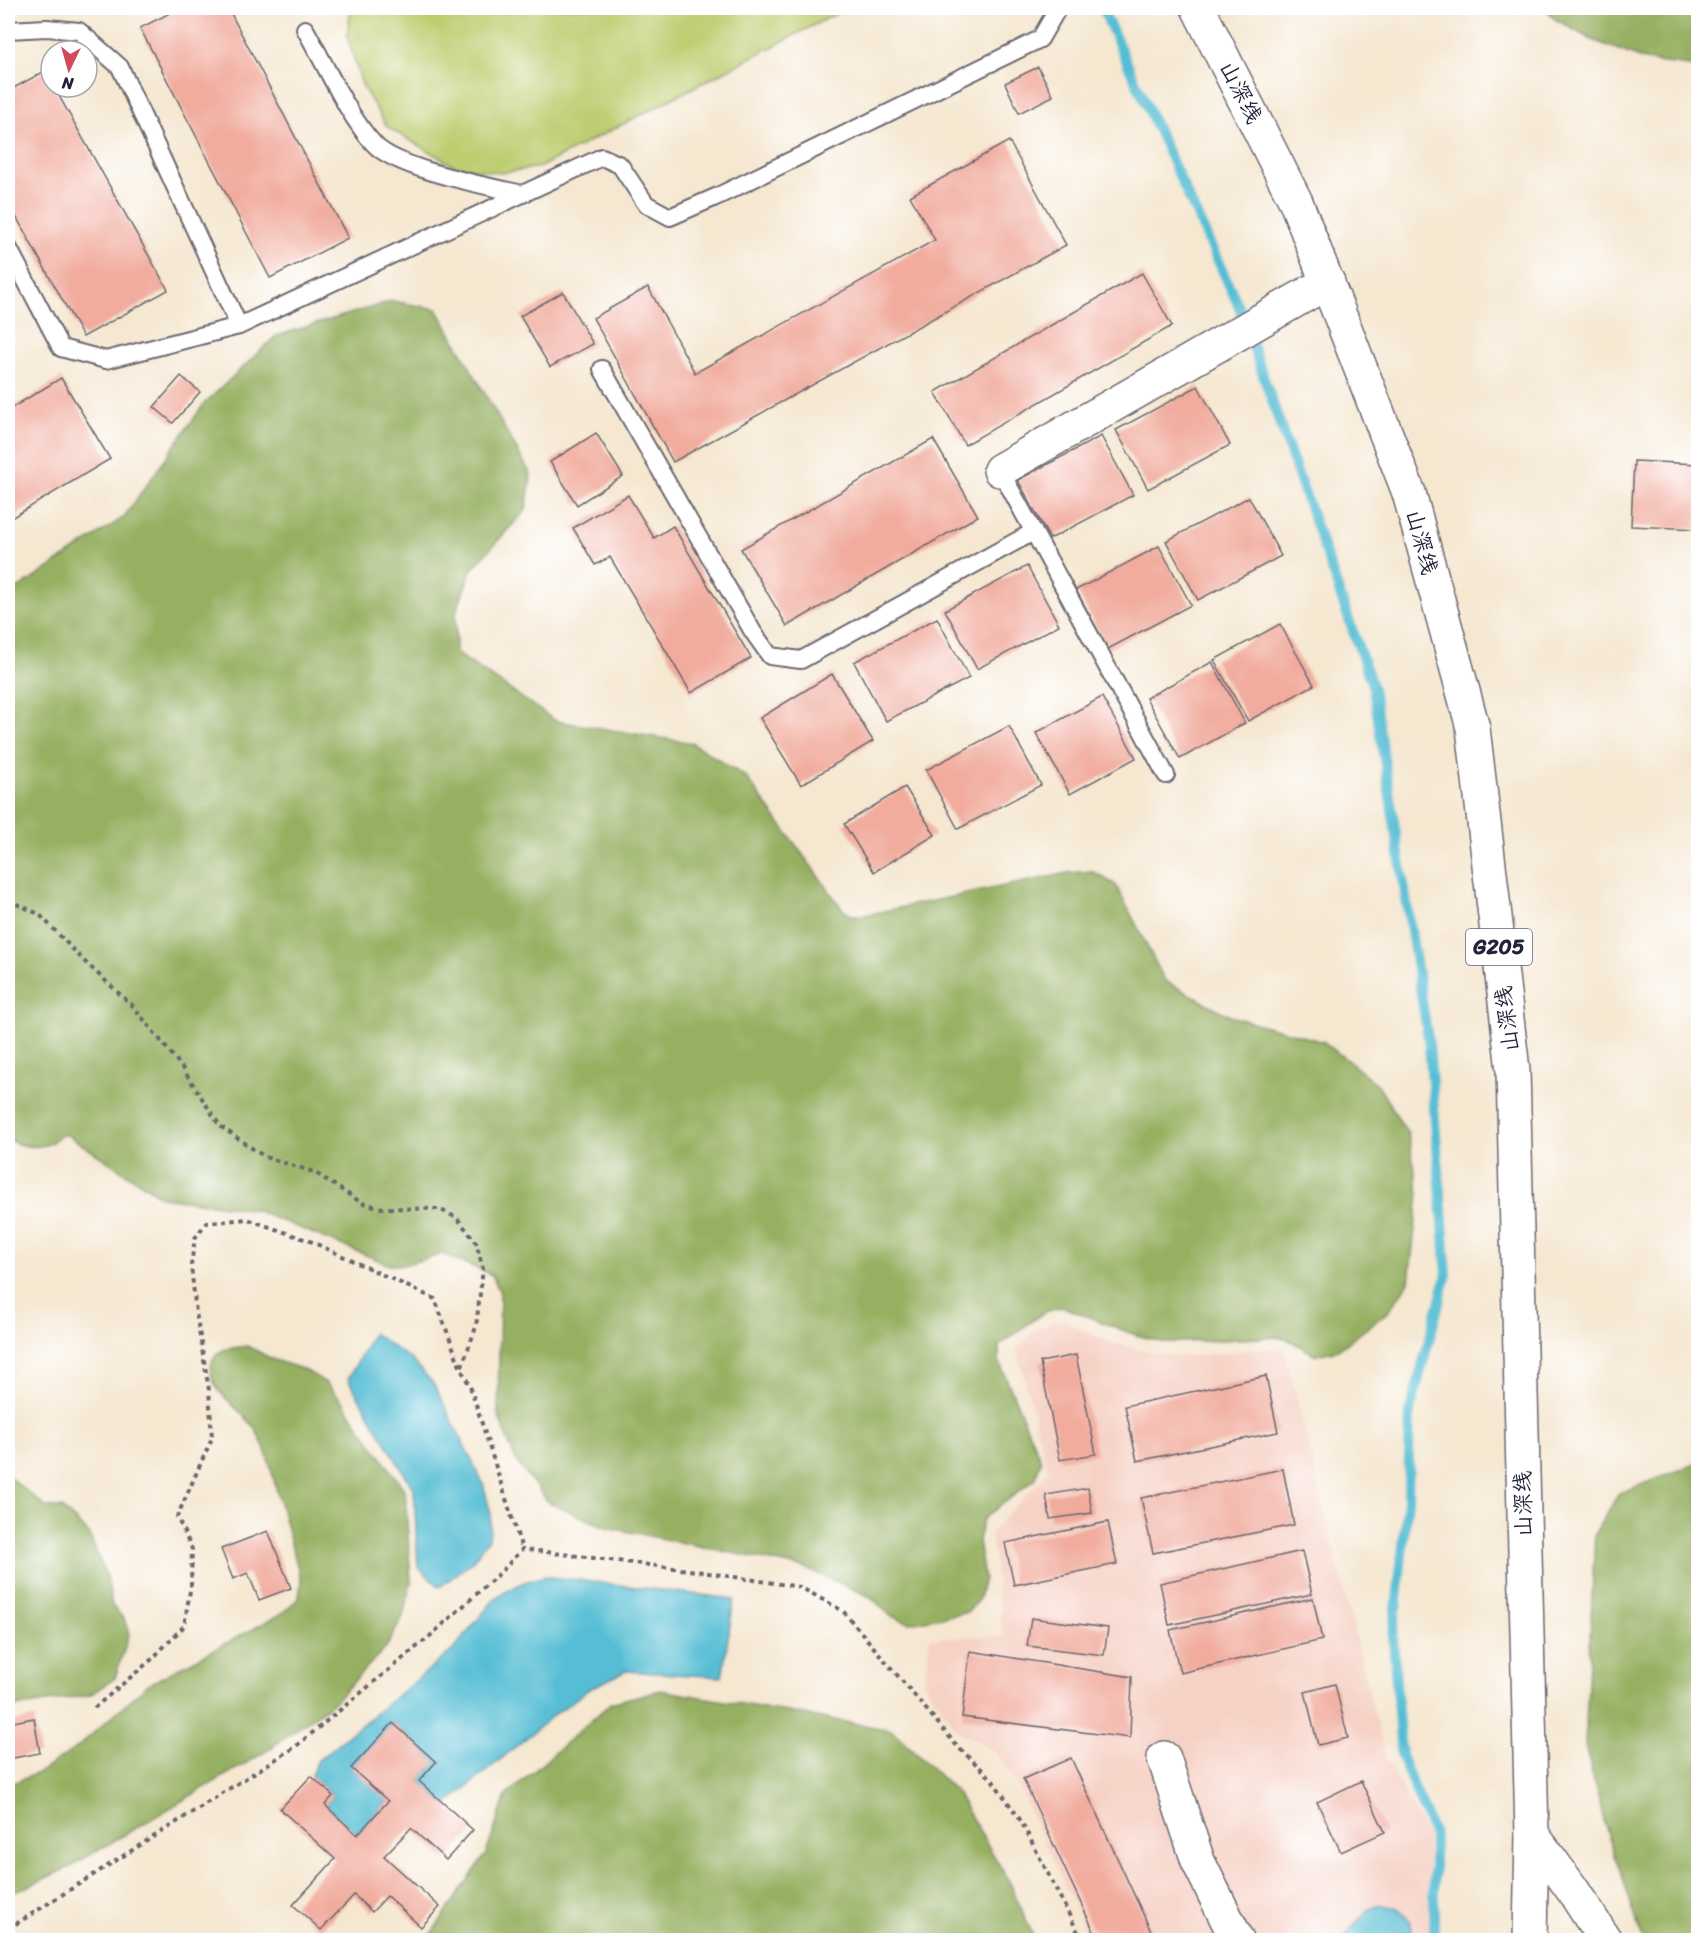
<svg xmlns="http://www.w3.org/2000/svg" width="1706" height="1948" viewBox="0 0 1706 1948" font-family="Sriracha,'LXGW WenKai TC',sans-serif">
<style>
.built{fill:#f6d1c5}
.green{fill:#bdcd70;stroke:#707856;stroke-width:1.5}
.forest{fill:#96b062;stroke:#5c694e;stroke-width:1.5}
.water{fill:#57bed4;stroke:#3c7088;stroke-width:1.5}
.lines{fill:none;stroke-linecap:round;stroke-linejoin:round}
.stream{stroke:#57bed4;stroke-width:10}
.building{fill:#f1ac9e}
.lane-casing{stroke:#6c676f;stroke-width:20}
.street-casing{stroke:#6c676f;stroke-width:36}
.highway-casing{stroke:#6c676f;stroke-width:36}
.path{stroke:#6c676f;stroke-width:4;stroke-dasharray:4.5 4.5;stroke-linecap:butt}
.lane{stroke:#fff;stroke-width:16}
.street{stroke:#fff;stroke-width:33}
.highway{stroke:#fff;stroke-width:33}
.labels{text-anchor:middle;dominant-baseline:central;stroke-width:4.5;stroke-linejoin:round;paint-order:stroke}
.shield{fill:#fff;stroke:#646476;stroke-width:1.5}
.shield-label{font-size:21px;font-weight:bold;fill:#22223b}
.street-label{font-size:22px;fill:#22223b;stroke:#fff}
</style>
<rect width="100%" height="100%" fill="#fff"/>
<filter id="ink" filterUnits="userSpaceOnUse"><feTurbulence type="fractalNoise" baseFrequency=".0167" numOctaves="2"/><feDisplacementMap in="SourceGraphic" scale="12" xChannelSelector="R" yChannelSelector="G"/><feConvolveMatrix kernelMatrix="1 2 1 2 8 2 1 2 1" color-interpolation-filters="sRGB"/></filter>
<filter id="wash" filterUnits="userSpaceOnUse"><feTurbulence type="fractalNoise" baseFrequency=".008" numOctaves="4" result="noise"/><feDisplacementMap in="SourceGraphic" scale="24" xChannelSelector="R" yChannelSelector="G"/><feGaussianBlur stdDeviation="1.35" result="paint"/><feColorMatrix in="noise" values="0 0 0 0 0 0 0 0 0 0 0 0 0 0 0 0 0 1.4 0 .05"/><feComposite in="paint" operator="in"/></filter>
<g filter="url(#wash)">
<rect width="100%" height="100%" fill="#f5e7d0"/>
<!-- built -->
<path class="built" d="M1060 1319 1115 1344 1178 1357 1284 1347 1385 1756 1428 1836 1429 1940H1091L1017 1785 994 1751 958 1731 924 1683 930 1638 1003 1636 991 1532 1048 1472 1017 1349 1035 1330Z"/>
<!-- green -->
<path class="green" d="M351 8H847L540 167 500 173 454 166 387 127 363 87 347 37Z"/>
<!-- forest -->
<g class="forest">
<path d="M1546 8H1698V67L1648 61 1590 39 1553 18Z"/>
<path d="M392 301 437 309 531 475 526 510 471 570 456 612V653L556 721 692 743 746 777 844 911 851 915H865L1068 873 1092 871 1116 885 1165 981 1230 1016 1324 1042 1377 1084 1408 1134 1419 1193 1409 1282 1388 1312 1338 1350 1316 1355 1291 1341 1277 1337 1166 1343 1133 1334 1063 1307 1044 1312 999 1346V1361L1041 1461 1035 1479 983 1519 978 1540 984 1578 979 1599 968 1612 909 1623 891 1616 871 1597 805 1568 606 1527 549 1503 516 1461 498 1415 500 1293 492 1275 443 1254 403 1265H390L255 1210 162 1197 66 1134C54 1137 56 1141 48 1144 35 1149 19 1145 8 1140V587L19 588 124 517 204 404 276 336Z"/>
<path d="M247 1346 274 1360 305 1370 326 1383 342 1401 405 1491 411 1582 403 1616 387 1646 335 1701 265 1752 68 1868 8 1895V1783L16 1782 40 1772 79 1746 147 1685 281 1614 299 1598 301 1579C293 1552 286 1525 279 1499 272 1475 268 1450 255 1429 243 1409 204 1391 212 1362 216 1347 235 1348 247 1346Z"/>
<path d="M1698 1463V1940H1643L1606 1828 1585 1746 1595 1533 1619 1493Z"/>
<path d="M8 1476 46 1507 62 1508 89 1534 107 1578 112 1606 124 1619 129 1634 115 1678 90 1695 8 1708Z"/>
<path d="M660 1690 892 1730 957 1793 1010 1883 1035 1940H427L486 1854 506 1796 611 1703Z"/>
</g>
<!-- water -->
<g class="water">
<path d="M373 1333 412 1360 433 1383 483 1483 491 1514 489 1539 472 1562 440 1587 418 1567 414 1490 348 1379Z"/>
<path d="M544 1576 734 1599 722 1677 626 1671 589 1689 550 1718 446 1805 419 1781 436 1762 393 1723 352 1768 388 1801 357 1835 325 1805 333 1796 311 1776 316 1762 453 1650 496 1597 522 1583Z"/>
<path d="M1381 1905 1399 1908 1410 1922 1415 1940H1340L1343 1939 1368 1910Z"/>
</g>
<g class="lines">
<!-- stream -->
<path class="stream" d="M1102 8 1239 307 1373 688 1429 1045 1447 1274 1410 1411 1408 1500 1393 1637 1401 1756 1434 1835V1940"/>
</g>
<g id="blocks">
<!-- building -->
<g class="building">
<path d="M180 8H228L348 238 270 278 140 28Z"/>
<path d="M1038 67 1053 96 1019 113 1005 83Z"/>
<path d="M45 71 51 81V87H54L168 290 83 337 8 202V91Z"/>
<path d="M1009 141 1066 245 673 462 593 318 648 287 695 373 935 240 910 196Z"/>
<path d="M1142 273 1172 326 965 445 935 392Z"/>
<path d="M563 292 593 344 550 367 520 316Z"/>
<path d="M181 376 200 392 173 423 154 407Z"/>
<path d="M61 378 110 459 8 520V410Z"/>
<path d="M1198 386 1230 445 1148 489 1116 430Z"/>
<path d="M596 433 623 476 577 505 550 462Z"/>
<path d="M1101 436 1133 495 1050 539 1018 480Z"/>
<path d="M933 439 978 516 787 626 741 549Z"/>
<path d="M1634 461 1698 464V529L1631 526Z"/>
<path d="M628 495 654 538 673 526 751 658 691 693 610 557 595 565 573 528Z"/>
<path d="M1249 497 1281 556 1198 600 1166 541Z"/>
<path d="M1159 546 1191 605 1108 649 1076 590Z"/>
<path d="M1027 566 1059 625 977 669 945 610Z"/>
<path d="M937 618 969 678 886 721 854 662Z"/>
<path d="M1280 624 1314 685 1248 721 1214 660Z"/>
<path d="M1212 662 1245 723 1180 759 1146 698Z"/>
<path d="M832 674 873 741 801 785 760 718Z"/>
<path d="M1102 697 1136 758 1070 794 1036 733Z"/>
<path d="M1009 726 1041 785 958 829 926 770Z"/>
<path d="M905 787 935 835 874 872 844 824Z"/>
<path d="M1076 1355 1096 1454 1060 1460 1040 1362Z"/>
<path d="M1266 1376 1278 1432 1137 1461 1125 1406Z"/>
<path d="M1283 1469 1294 1525 1153 1553 1141 1498Z"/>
<path d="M1088 1488 1092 1513 1050 1519 1046 1495Z"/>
<path d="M1108 1522 1117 1564 1014 1585 1005 1543Z"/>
<path d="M268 1531 291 1588 259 1600 248 1573 233 1579 221 1549Z"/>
<path d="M1302 1551 1312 1594 1169 1625 1160 1583Z"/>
<path d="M1313 1598 1322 1640 1180 1673 1170 1630Z"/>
<path d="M1031 1618 1108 1628 1104 1655 1027 1646Z"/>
<path d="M970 1651 1132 1677 1130 1738 962 1717Z"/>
<path d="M1335 1684 1348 1738 1318 1745 1305 1692Z"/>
<path d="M34 1718 40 1753 8 1759V1723Z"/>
<path d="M393 1723 436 1762 419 1781 473 1830 446 1860 411 1828 384 1856 440 1907 421 1927 387 1896 372 1912 354 1895 321 1930 293 1905 335 1859 280 1809 311 1776 333 1796 325 1805 357 1835 388 1801 351 1768Z"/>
<path d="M1071 1758 1155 1940H1098L1023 1779Z"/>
<path d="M1361 1781 1385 1832 1341 1852 1317 1802Z"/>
</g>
</g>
</g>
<g filter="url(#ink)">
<use href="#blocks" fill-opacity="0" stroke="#6c676f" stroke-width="1.5"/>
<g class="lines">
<!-- lane casing -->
<g class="lane-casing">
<g id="lane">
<path d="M305 29C325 64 348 116 374 144 396 169 488 186 522 194"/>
<path d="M8 30 47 28 79 31 120 67 239 326"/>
<path d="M8 247 61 348 106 360 239 326 602 157 620 165 646 204 670 217 718 196 1040 39 1058 8"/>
<path d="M602 369 753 632 770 656 801 660 1033 532"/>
<path d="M1000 470 1166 775"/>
</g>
</g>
<!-- street casing -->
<g class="street-casing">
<g id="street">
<path d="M1000 470 1328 282"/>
<path d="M1164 1758 1198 1861 1237 1940"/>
<path d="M1532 1834 1572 1889 1605 1940"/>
</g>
</g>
<!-- highway casing -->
<g class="highway-casing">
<path id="highway" d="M1198 8 1296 202 1409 493 1473 728 1513 1070 1532 1834 1530 1940"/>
</g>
<!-- path -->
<g class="path">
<path d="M8 900 39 914 85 962 132 1005 181 1066 220 1126 265 1157 314 1172 362 1203 382 1208 439 1209 457 1218 476 1242 483 1269 476 1327 461 1369"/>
<path d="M94 1708 151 1660 184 1626 191 1585 192 1549 177 1517 212 1438 209 1390 196 1313 191 1265 195 1238 206 1223 247 1219 310 1241 435 1299 461 1369 470 1386 522 1549"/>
<path d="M8 1929 295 1747 430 1636 502 1571 522 1549 689 1570 800 1587 843 1611 958 1747 991 1778 1021 1821 1082 1940"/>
</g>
<!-- lane -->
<use href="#lane" class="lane"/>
<!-- street -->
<use href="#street" class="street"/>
<!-- highway -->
<use href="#highway" class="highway"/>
</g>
</g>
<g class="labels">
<!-- shield labels -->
<rect class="shield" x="1466" y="929" width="66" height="36" rx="4.5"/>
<g class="shield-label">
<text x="1499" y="947">G205</text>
</g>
<!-- street labels -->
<g class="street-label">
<text transform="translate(1241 92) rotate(63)">山深线</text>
<text transform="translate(1422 542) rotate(75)">山深线</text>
<text transform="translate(1507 1019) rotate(-97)">山深线</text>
<text transform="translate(1523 1504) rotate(-91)">山深线</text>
</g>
</g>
<!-- margin -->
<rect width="1706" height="1948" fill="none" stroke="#fff" stroke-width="30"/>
<!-- north arrow -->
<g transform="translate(69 69) rotate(185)"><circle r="28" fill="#ffffff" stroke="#a7a7b1" stroke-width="1.5"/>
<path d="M0-4.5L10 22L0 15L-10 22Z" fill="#d1495b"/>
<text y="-9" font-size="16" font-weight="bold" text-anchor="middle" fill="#22223b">N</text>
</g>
</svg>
